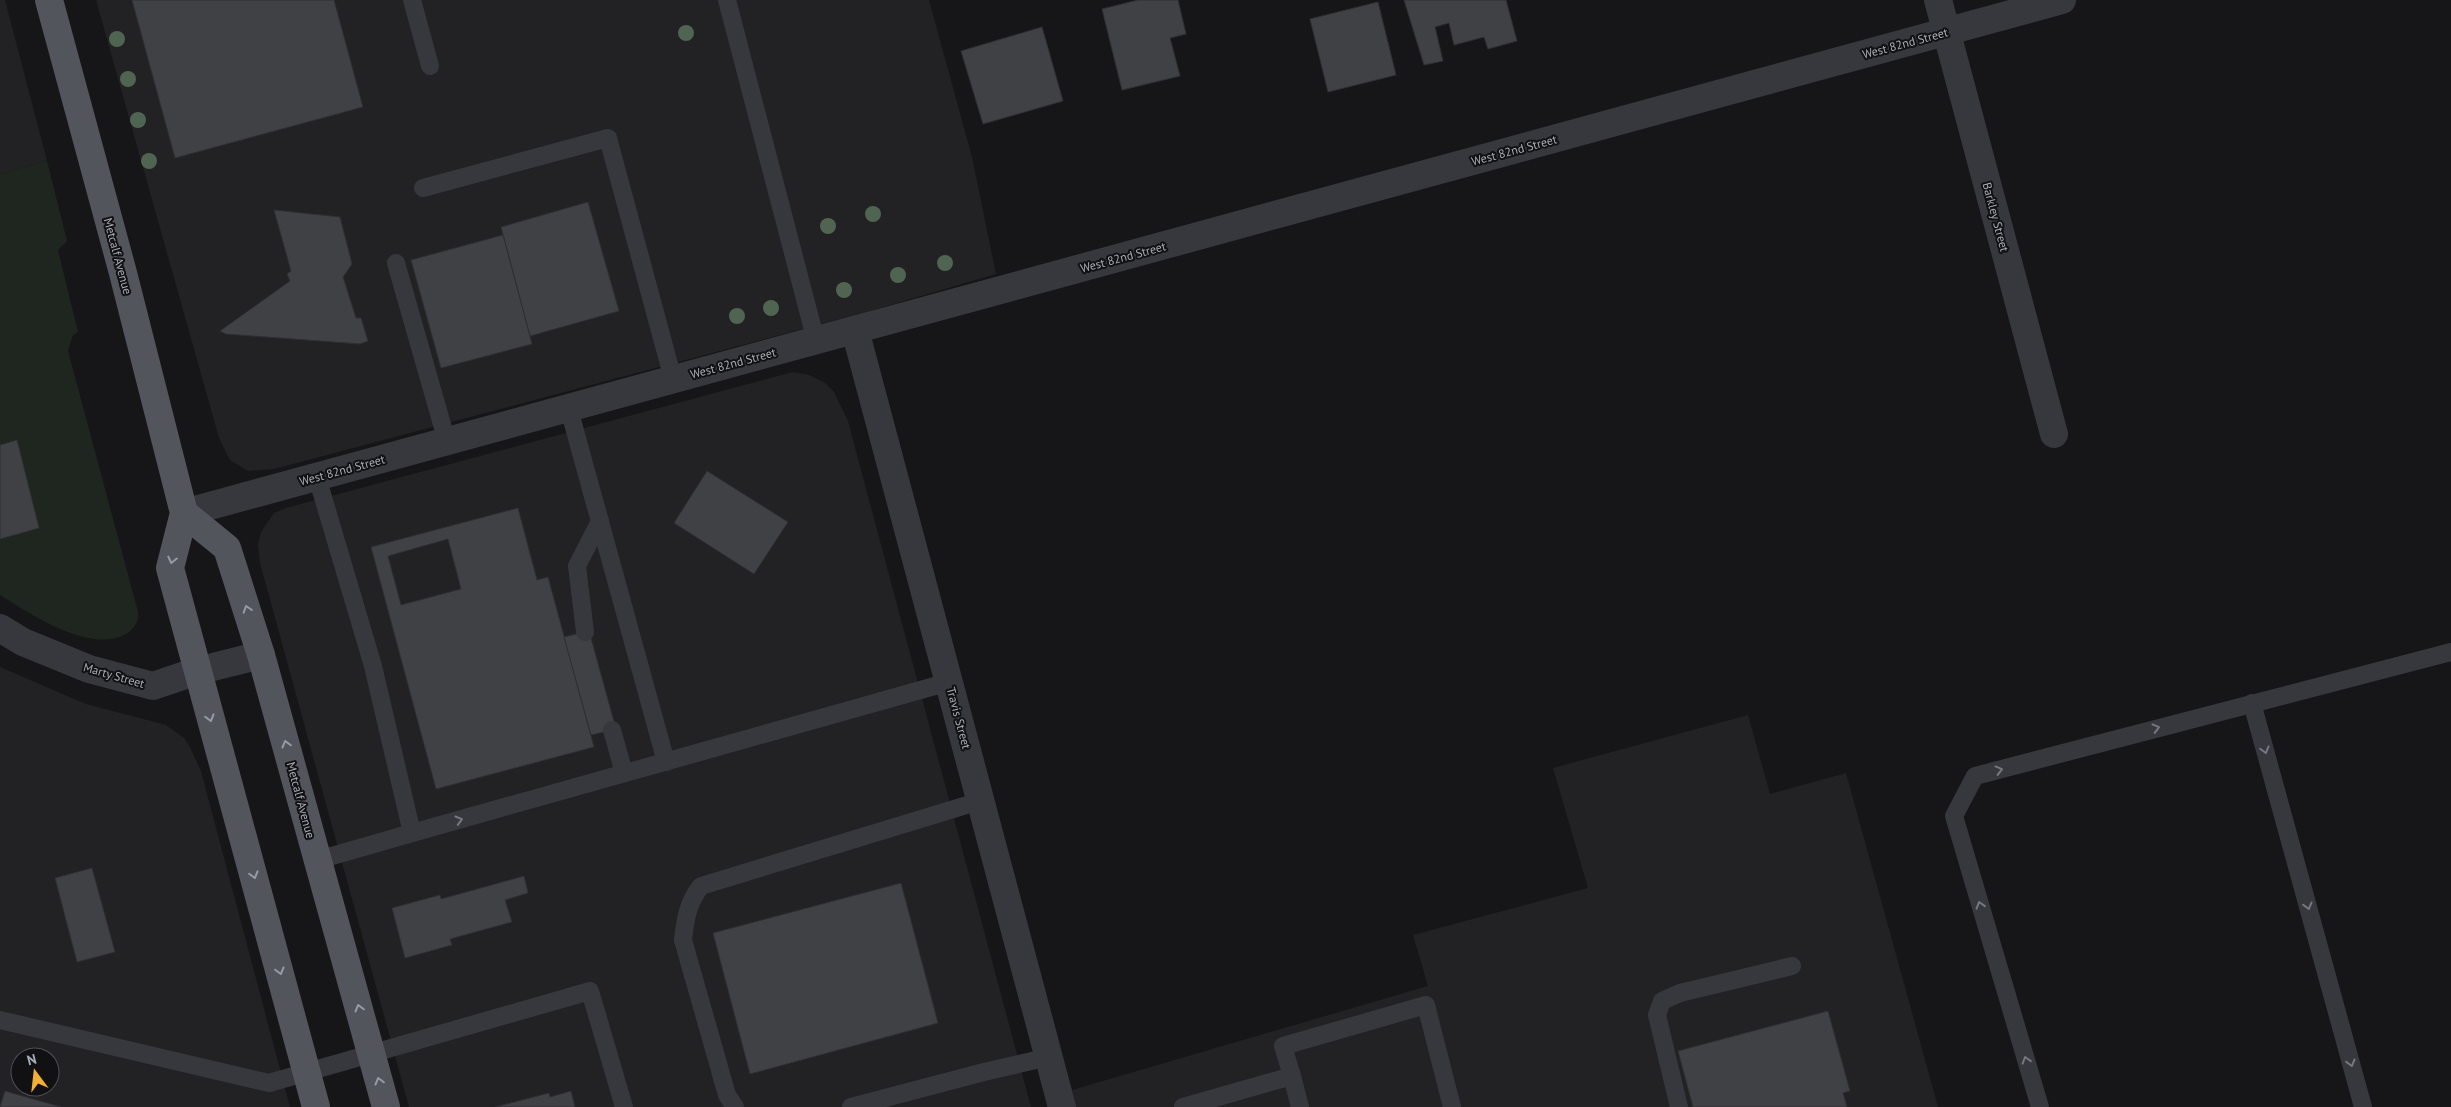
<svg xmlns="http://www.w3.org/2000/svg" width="2451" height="1107" viewBox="0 0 2451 1107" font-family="'PT Sans',sans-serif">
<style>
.built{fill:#222225;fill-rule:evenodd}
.green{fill:#1e261f}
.building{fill:#404145;stroke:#303034;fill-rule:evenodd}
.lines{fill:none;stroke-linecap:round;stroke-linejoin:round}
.lane{stroke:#37383d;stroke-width:18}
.street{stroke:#37383d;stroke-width:28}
.primary{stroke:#53555c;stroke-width:28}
.tree{fill:#506452}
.oneway{stroke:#979ba6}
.oneway2{stroke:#757881}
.labels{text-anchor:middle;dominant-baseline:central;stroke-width:4;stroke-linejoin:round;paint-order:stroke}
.street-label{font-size:12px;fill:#a8adb8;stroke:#111113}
</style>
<rect width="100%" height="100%" fill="#161618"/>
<!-- built -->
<g class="built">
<path d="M0 0H5L47 161 0 174Z"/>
<path d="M96 0H929L972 157 996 274 863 313 274 469 248 471 230 460 219 438Z"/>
<path d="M793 372 809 375 825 383 834 392 848 421 1031 1107H409L260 563 258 544 261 532 274 513 286 508Z"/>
<path d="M0 667 86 704 166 725 184 738 190 747 201 771 290 1107H0ZM20 1057H50V1087H20Z"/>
<path d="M1748 715 1770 794 1846 773 1938 1107H1076L1072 1090 1428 986 1413 935 1588 888 1553 768Z"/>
</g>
<!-- green -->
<path class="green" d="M47 161 67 241 58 250 78 332 73 335 68 351 138 612C139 622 134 629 126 634 90 654 30 614 0 595V174Z"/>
<!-- building -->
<g class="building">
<path d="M132 0H334L363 107 175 158Z"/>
<path d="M1138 0H1178L1186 34 1170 38 1180 76 1122 90 1102 9Z"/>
<path d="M1404 0H1506L1517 41 1488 49 1484 37 1454 45 1449 23 1435 27 1443 61 1424 65Z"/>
<path d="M1378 2 1396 75 1328 92 1310 19Z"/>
<path d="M1042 27 1063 101 983 124 961 51Z"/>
<path d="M588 202 619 311 530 336 501 227Z"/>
<path d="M274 210 340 217 352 264 343 277 356 318H361L368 341 360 344 226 334 220 331 290 281 287 274 291 271Z"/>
<path d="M503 235 532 344 441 368 411 260Z"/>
<path d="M17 440 39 528 0 539V445Z"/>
<path d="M707 471 788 522 754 574 674 523Z"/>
<path d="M518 508 537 580 548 577 594 747 436 789 371 547ZM448 539 461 589 401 605 388 556Z"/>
<path d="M589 631 616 729 591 735 564 637Z"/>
<path d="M92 868 115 952 77 962 55 878Z"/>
<path d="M524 876 528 893 505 900 512 922 450 939 452 945 405 958 392 908 440 895 441 899Z"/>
<path d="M901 883 938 1023 750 1074 713 933Z"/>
<path d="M1828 1011 1850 1091 1843 1093 1847 1107H1693L1678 1051Z"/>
<path d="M5 1091 61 1107H0Z"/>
<path d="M571 1091 575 1107H495L549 1093 550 1097Z"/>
</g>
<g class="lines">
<!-- lane -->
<g class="lane">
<path d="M412 0 430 66"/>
<path d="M727 0 816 341"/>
<path d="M423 188 608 138 673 379"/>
<path d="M396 263 447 442"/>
<path d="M569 409 666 762"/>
<path d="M317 477 373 666 412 833 318 860"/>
<path d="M585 632 577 566 600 521"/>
<path d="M2252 703 2363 1107"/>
<path d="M612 730 624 773"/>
<path d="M412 833 949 682"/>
<path d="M0 1020 269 1083 590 991 624 1107"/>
<path d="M1292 1076 1300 1107"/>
<path d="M735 1107 727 1095 683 940C685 920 688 902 701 886L980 801"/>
<path d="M851 1107 984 1072 1049 1057"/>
<path d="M1183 1107 1292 1076 1283 1046 1426 1005 1452 1107"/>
<path d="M1679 1107 1657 1015 1662 1001 1680 993 1792 966"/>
<path d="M2040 1107 1954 816 1975 776 2451 652"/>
</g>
<!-- street -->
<g class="street">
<path d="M1938 0 2054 434"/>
<path d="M855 330 1062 1107"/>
<path d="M184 513 2062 0"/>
<path d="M0 628 23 642 89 669 153 686 197 671 261 655"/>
</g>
<!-- primary -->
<g class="primary">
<path d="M49 0 123 273 184 513 170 568 316 1107"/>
<path d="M184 513 227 548 261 655 386 1107"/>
</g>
</g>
<!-- trees -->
<g class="tree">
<circle cx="686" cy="33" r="8"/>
<circle cx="117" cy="39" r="8"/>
<circle cx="128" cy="79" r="8"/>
<circle cx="138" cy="120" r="8"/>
<circle cx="149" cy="161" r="8"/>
<circle cx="873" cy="214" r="8"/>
<circle cx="828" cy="226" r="8"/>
<circle cx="945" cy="263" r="8"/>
<circle cx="898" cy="275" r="8"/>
<circle cx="844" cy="290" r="8"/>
<circle cx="771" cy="308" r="8"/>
<circle cx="737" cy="316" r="8"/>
</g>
<!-- one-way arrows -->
<defs><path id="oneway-chevron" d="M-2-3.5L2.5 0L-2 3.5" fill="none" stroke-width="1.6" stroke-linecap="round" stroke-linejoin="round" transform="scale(1.25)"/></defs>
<g class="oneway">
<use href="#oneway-chevron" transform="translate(172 560) rotate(103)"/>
<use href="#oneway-chevron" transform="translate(247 609) rotate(-108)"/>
<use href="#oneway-chevron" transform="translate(210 718) rotate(74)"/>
<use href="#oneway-chevron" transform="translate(286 744) rotate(-105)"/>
<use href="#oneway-chevron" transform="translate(254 875) rotate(74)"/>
<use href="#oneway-chevron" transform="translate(280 971) rotate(75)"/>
<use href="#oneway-chevron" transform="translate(359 1008) rotate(-105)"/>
<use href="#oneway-chevron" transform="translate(379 1081) rotate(-105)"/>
</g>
<g class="oneway2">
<use href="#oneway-chevron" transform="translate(2156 728) rotate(-15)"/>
<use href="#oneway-chevron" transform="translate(2265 750) rotate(75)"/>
<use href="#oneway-chevron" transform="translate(1999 770) rotate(-15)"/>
<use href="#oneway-chevron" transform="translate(459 820) rotate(-16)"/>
<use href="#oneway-chevron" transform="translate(1980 905) rotate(-107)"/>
<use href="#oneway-chevron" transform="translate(2308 906) rotate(75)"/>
<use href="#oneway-chevron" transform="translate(2026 1060) rotate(-107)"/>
<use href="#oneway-chevron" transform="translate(2351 1063) rotate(75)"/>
</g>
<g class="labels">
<!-- street labels -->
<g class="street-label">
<text transform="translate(1905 43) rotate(-15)">West 82nd Street</text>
<text transform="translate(1514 150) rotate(-15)">West 82nd Street</text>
<text transform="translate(1996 217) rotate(75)">Barkley Street</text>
<text transform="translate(118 256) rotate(75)">Metcalf Avenue</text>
<text transform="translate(1123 257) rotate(-15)">West 82nd Street</text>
<text transform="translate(733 363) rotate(-15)">West 82nd Street</text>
<text transform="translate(342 470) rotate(-15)">West 82nd Street</text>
<text transform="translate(114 675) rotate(16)">Marty Street</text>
<text transform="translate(959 718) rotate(75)">Travis Street</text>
<text transform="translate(301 800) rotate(75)">Metcalf Avenue</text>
</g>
</g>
<!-- north arrow -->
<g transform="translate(35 1072) rotate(345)"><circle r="24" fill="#111113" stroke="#4d4f55"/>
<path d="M0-4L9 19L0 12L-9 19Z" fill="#f2b134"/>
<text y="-8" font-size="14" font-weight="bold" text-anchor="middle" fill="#a8adb8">N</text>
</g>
</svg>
